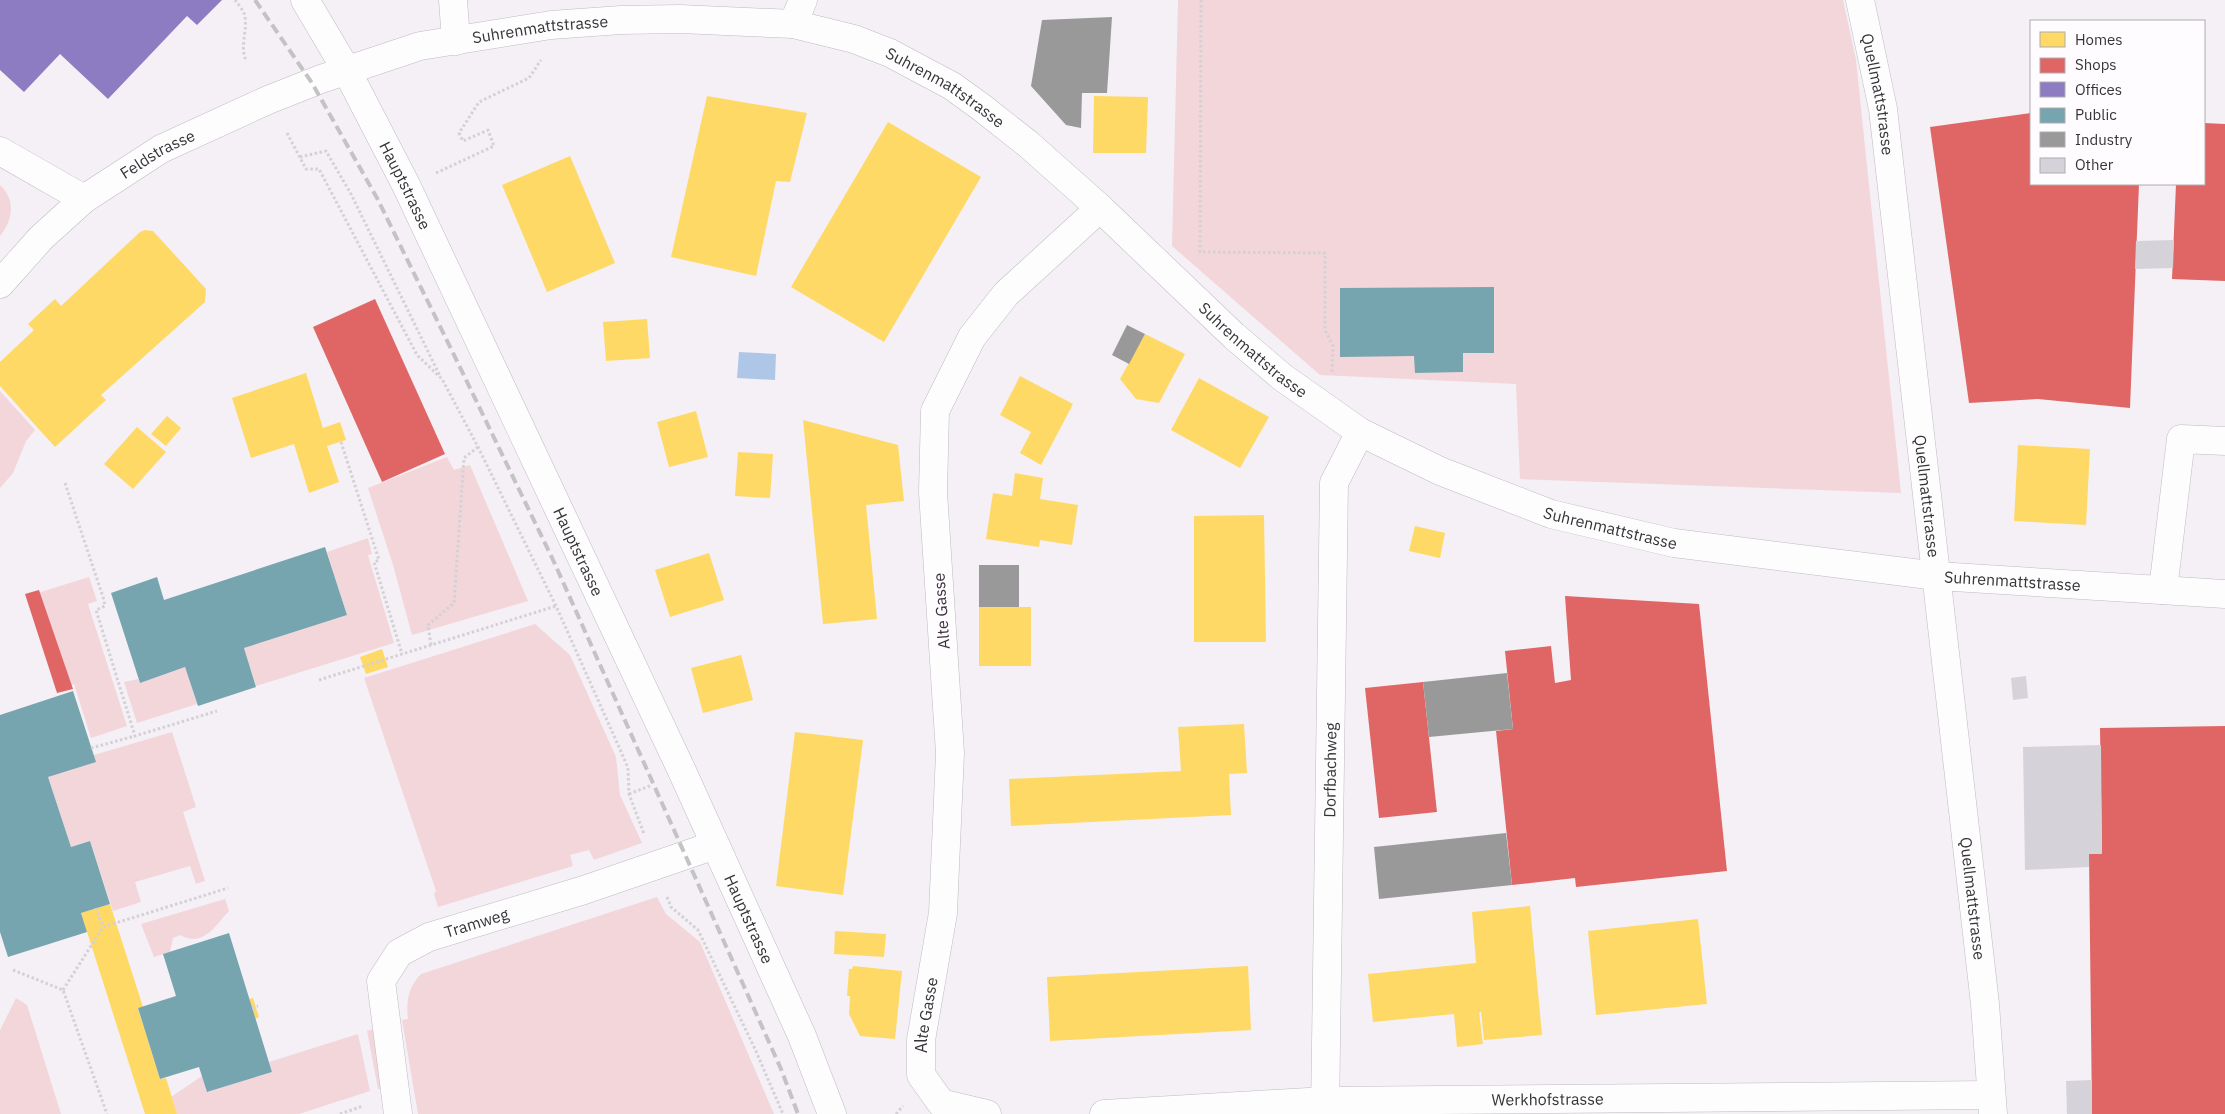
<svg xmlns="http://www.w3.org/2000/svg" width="2225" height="1114" viewBox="0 0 2225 1114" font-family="'IBM Plex Sans',sans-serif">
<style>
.green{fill:#f3d6da}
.water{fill:#afc7e7}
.homes{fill:#ffd966}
.shops{fill:#e06666}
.offices{fill:#8e7cc3}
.public{fill:#76a5af}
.industry{fill:#999}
.building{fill:#d5d3d9}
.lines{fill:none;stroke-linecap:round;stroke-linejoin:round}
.minor-casing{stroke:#bfbbc1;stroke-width:29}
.major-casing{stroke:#bfbbc1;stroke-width:29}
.path{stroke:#d3d1d4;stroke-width:3;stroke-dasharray:2.5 2.5;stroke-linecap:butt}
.minor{stroke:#fdfdfe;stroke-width:28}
.major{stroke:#fdfdfe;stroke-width:28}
.rail{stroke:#c4c3c4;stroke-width:4;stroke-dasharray:10 5;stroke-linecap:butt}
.labels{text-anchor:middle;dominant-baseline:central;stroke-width:5;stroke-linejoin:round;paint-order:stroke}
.street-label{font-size:16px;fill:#373338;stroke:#fefcff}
</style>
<rect width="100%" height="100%" fill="#f4f0f6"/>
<!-- green -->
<g class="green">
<path d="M1178 0H1843L1856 60 1901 493 1520 479 1516 384 1320 375 1172 246Z"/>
<path d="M0 185C16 200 13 220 0 236Z"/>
<path d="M0 391 35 430 26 441 13 473 0 488Z"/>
<path d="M447 457 454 470 470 465 528 601 412 635 393 565 368 488Z"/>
<path d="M368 538 372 554 368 555 394 643 256 686 244 648 347 615 327 552Z"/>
<path d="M89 577 97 601 88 604 127 726 91 738 74 684 61 689 31 595Z"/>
<path d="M535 624 570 655 616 757 620 795 642 843 594 860 589 850 570 855 573 866 438 907 434 894 436 891 364 678Z"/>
<path d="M185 667 197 704 137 723 124 682 138 679 140 683Z"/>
<path d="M172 732 196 807 183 812 205 881 196 884 190 866 135 882 141 902 113 911 90 841 71 847 48 777 94 755Z"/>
<path d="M657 897 666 914 700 942 774 1114H418L402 1020 408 1019C406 1002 408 987 421 974Z"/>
<path d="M225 899 229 911C215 926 203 948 180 935L173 938 170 952 154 957 141 924Z"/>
<path d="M16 998 27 1005 61 1114H0V1030Z"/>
<path d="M374 1029 382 1089H378L367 1031Z"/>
<path d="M358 1034 370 1091 299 1114H177L171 1097 202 1076 208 1092 272 1072 269 1062Z"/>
</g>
<!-- water -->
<path class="water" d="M739 352 776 354 775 380 737 378Z"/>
<!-- homes -->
<g class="homes">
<path d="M707 96 807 113 790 182 776 181 756 276 671 257Z"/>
<path d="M1094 96 1148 97 1146 153H1093Z"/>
<path d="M888 122 981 177 884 342 791 287Z"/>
<path d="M570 156 615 263 547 292 502 185Z"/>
<path d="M145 230 153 231 206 289 205 302 101 395 106 400 55 447 0 386V362L34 330 28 324 55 299 61 306 140 232Z"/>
<path d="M647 319 650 358 606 361 603 322Z"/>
<path d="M1145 334 1185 354 1159 403 1136 399 1120 379Z"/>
<path d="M306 373 323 428 340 422 346 440 327 446 339 482 309 493 294 444 251 458 232 398Z"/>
<path d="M1020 376 1073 404 1041 465 1020 453 1031 432 1000 415Z"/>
<path d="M1199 378 1269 417 1240 468 1171 430Z"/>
<path d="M696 411 708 457 669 467 657 422Z"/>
<path d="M167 416 181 428 166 446 151 434Z"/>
<path d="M803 420 898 445 904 501 866 505 877 619 823 624Z"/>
<path d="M137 427 166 452 133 489 104 464Z"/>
<path d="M2018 445 2090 449 2086 525 2014 521Z"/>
<path d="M738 452 773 454 770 498 735 496Z"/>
<path d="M1015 473 1043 478 1040 499 1078 505 1072 545 1040 540 1039 547 986 539 993 493 1012 496Z"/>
<path d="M1264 515 1266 642H1194V516Z"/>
<path d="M1415 526 1445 533 1440 558 1409 551Z"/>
<path d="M709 553 724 600 670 617 655 570Z"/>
<rect x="979" y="607" width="52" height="59"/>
<path d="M382 649 388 667 366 674 360 657Z"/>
<path d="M741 655 753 700 703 713 691 668Z"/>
<path d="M1244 724 1247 773 1229 774 1231 815 1011 826 1009 779 1181 771 1178 727Z"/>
<path d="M795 732 863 740 843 895 776 886Z"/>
<path d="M110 904 143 1007 138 1008 160 1079 166 1078 177 1114H145L81 913Z"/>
<path d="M1530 906 1542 1035 1484 1040 1481 1012H1479L1483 1044 1457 1047 1454 1014 1373 1022 1368 974 1476 963 1472 912Z"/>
<path d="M1698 919 1707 1004 1596 1015 1588 931Z"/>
<path d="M835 931 886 934 884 957 834 954Z"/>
<path d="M853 966 902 971 895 1039 860 1036 849 1014 850 996H847L849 969H852Z"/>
<path d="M1248 966 1251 1030 1050 1041 1047 977Z"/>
<path d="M253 998 259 1017 255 1019 249 999Z"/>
</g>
<!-- shops -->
<g class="shops">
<path d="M2031 113V184H2139L2130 408 2038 399 1969 403 1930 127Z"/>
<path d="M2204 123 2225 124V281L2172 279 2176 184H2204Z"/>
<path d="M375 299 445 454 382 482 313 327Z"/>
<path d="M39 590 73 689 57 693 25 594Z"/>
<path d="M1565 596 1699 604 1727 871 1576 887 1575 878 1512 885 1496 731 1513 729 1505 651 1551 646 1555 683 1571 680Z"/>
<path d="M1423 682 1437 812 1379 818 1365 688Z"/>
<path d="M2225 726V1114H2092L2089 854H2102L2100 728Z"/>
</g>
<!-- offices -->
<path class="offices" d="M0 0H222L197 25 187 16 108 99 60 54 24 92 0 70Z"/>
<!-- public -->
<g class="public">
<path d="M1494 287V353H1463V372L1415 373 1414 356 1340 357V288Z"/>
<path d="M325 547 347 615 244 648 256 687 198 706 185 667 140 683 111 593 157 577 164 600Z"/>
<path d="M73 691 96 762 48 777 71 847 90 841 110 904 81 913 87 932 8 957 0 932V715Z"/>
<path d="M229 933 272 1072 207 1092 199 1067 160 1079 138 1008 176 996 163 954Z"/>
</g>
<!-- industry -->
<g class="industry">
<path d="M1112 17 1107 93H1082L1081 128 1066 125 1031 86 1042 20Z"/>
<path d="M1127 325 1145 334 1129 364 1112 355Z"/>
<rect x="979" y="565" width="40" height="42"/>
<path d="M1507 673 1513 729 1429 737 1423 682Z"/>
<path d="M1506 833 1512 885 1379 899 1374 847Z"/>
</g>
<!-- building -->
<g class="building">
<path d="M2174 240 2173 268 2135 269 2136 241Z"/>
<path d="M2026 676 2028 698 2013 700 2011 678Z"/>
<path d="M2101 745 2102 854H2089V867L2025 870 2023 747Z"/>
<path d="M2092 1080V1114H2067L2066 1081Z"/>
</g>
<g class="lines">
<!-- minor casing -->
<g class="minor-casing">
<g id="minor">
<path d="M453 0 456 41"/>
<path id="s1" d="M1860 0 1883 109 1985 1004 1993 1114"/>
<path d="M793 24 803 0"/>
<path d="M0 151 84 199"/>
<path id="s2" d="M0 284 41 238 84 199 124 173 161 149 268 100 321 79 420 46 551 25 621 20 680 19 793 24 854 39 890 53 952 86 981 107 1028 144 1100 208 1234 336 1282 377 1360 432 1440 471 1551 514 1674 543 1937 576 2225 594"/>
<path d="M2163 590 2181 439 2225 441"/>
<path id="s3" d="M398 1114 381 981 399 953 429 937 584 890 715 845"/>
<path id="s4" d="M987 1114 941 1103 921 1075V1040L943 913 950 753 933 492 935 411 972 337 1006 294 1100 208"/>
<path id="s5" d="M1104 1114 1325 1101 1990 1095"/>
<path id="s6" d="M1325 1114 1334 483 1360 432"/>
</g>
</g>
<!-- major casing -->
<g class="major-casing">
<g id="major">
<path id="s7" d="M305 0 347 71 406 185 682 771 802 1036 832 1114"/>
</g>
</g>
<!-- path -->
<g class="path">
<path d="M235 0C238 4 242 9 244 13 249 28 239 47 246 60"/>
<path d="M1201 0 1200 252 1325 253V330L1333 346 1332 372"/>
<path d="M287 133 306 169H319L417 355 442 379 478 447 556 606 619 747 628 768 629 794 644 834"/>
<path d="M300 157 326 151 351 194 440 376"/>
<path d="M436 173 494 146 488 130 463 141 459 133 479 102 529 78 541 60"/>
<path d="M341 442 379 560 374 562 402 654"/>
<path d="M65 483 104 600 105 606 96 610 135 736 217 711"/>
<path d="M431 645 428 625 454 603 464 458 478 447"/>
<path d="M319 680 556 606"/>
<path d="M91 748 135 736"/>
<path d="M629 794 652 785"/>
<path d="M667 897 671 907 698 930 755 1049 783 1114"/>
<path d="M96 908 103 927"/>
<path d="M13 970 63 990 107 1114"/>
<path d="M63 990 103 927 228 888"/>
<path d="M252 1008 258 1006"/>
<path d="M340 1114 363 1106"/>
<path d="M896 1114 903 1106"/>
</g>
<!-- minor -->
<use href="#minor" class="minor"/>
<!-- major -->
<use href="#major" class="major"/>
<!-- rail -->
<path class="rail" d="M255 0 312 83 377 198 456 359 554 562 781 1069 798 1114"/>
</g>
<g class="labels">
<!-- street labels -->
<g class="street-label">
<text stroke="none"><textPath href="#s2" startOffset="612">Suhrenmattstrasse</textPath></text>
<text stroke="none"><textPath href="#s2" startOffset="1032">Suhrenmattstrasse</textPath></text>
<text stroke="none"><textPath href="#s1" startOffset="96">Quellmattstrasse</textPath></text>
<text stroke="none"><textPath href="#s2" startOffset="206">Feldstrasse</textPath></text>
<text stroke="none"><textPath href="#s7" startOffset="211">Hauptstrasse</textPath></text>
<text stroke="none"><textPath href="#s2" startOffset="1438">Suhrenmattstrasse</textPath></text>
<text stroke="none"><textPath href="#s1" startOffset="501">Quellmattstrasse</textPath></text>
<text stroke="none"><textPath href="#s2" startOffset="1842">Suhrenmattstrasse</textPath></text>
<text stroke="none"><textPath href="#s7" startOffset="616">Hauptstrasse</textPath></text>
<text stroke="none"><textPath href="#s2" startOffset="2248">Suhrenmattstrasse</textPath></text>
<text transform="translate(941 611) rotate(-94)">Alte Gasse</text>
<text stroke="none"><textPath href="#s6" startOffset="344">Dorfbachweg</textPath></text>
<text stroke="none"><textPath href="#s1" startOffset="906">Quellmattstrasse</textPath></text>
<text stroke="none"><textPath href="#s7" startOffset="1021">Hauptstrasse</textPath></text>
<text stroke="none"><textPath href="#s3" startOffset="251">Tramweg</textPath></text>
<text stroke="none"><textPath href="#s4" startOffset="142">Alte Gasse</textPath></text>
<text stroke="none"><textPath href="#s5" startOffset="444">Werkhofstrasse</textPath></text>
</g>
</g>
<!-- legend -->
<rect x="2030" y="20" width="175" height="165" fill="#fefcff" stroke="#aeacaf"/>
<rect x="2040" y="32" width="25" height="15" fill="#ffd966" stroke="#aeacaf"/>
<text x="2075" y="45" font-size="15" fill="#373338">Homes</text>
<rect x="2040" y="58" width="25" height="15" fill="#e06666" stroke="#aeacaf"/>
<text x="2075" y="70" font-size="15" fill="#373338">Shops</text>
<rect x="2040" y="82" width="25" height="15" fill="#8e7cc3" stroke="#aeacaf"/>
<text x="2075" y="95" font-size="15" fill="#373338">Offices</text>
<rect x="2040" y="108" width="25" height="15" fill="#76a5af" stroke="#aeacaf"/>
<text x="2075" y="120" font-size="15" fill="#373338">Public</text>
<rect x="2040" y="132" width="25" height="15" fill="#999999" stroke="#aeacaf"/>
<text x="2075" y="145" font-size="15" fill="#373338">Industry</text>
<rect x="2040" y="158" width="25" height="15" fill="#d5d3d9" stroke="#aeacaf"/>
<text x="2075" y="170" font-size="15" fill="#373338">Other</text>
</svg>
